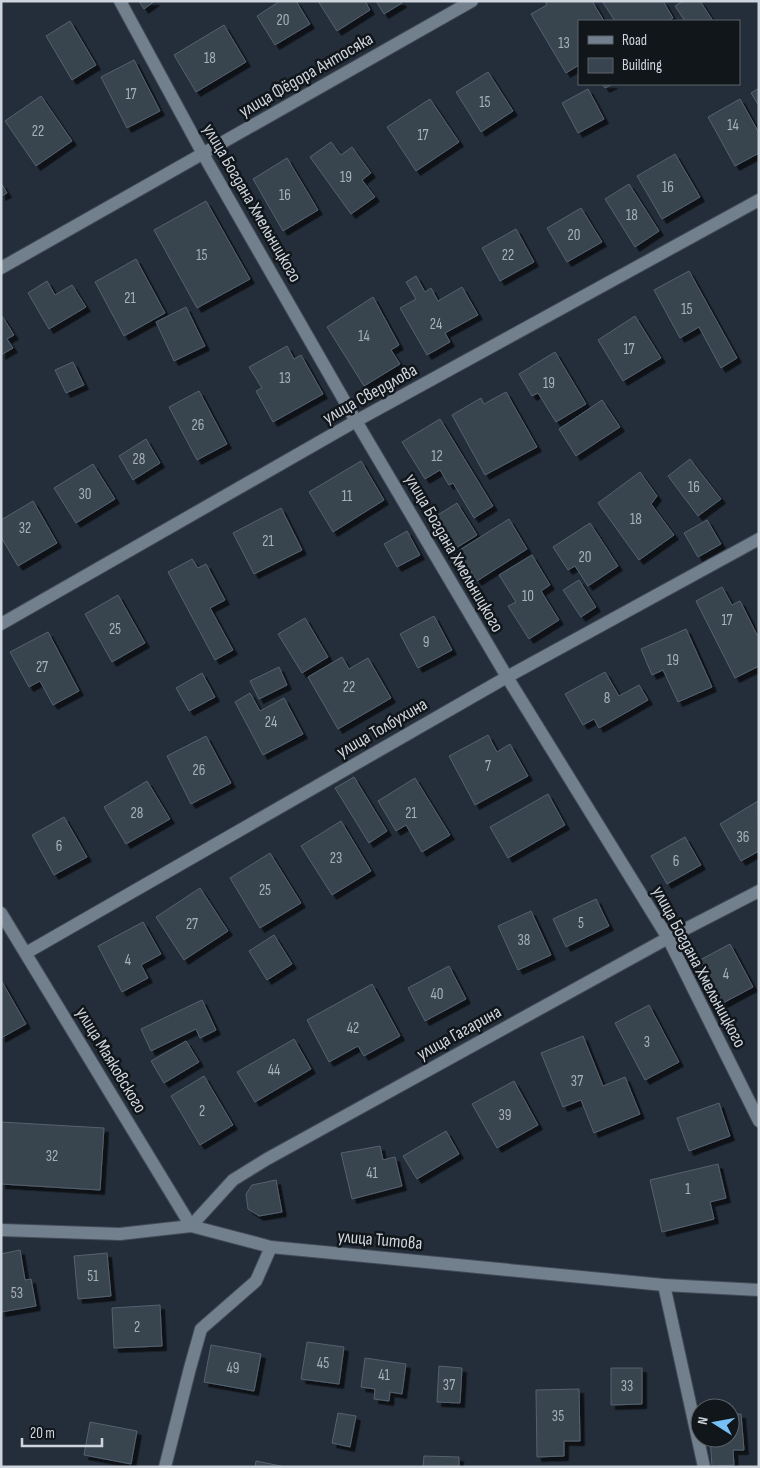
<svg xmlns="http://www.w3.org/2000/svg" width="760" height="1468" viewBox="0 0 760 1468" font-family="'Sofia Sans Condensed',sans-serif">
<style>
.building{fill:#384450;stroke:#55616f;filter:url(#shadow)}
.lines{fill:none;stroke-linecap:round;stroke-linejoin:round}
.street-casing{stroke:#424b56;stroke-width:14}
.secondary-casing{stroke:#424b56;stroke-width:14}
.street{stroke:#727f8d;stroke-width:12}
.secondary{stroke:#727f8d;stroke-width:12}
.labels{text-anchor:middle;dominant-baseline:central;stroke-width:5;stroke-linejoin:round;paint-order:stroke}
.number-label{font-size:15px;fill:#a8b1ba}
.street-label{font-size:18px;fill:#ced5dd;stroke:#11161b}
</style>
<defs>
<filter id="shadow"><feDropShadow dx="4.5" dy="4.5" stdDeviation="0" flood-color="#0009"/></filter>
</defs>
<rect width="100%" height="100%" fill="#242e3a"/>
<!-- building -->
<g class="building">
<path d="M139 1H155L144 9Z"/>
<path d="M280 1H296L310 24 275 45 257 16Z"/>
<path d="M318 1H365L370 10 337 31Z"/>
<path d="M376 1H401L402 3 384 14Z"/>
<path d="M545 1H592L604 21H579V65L566 73 531 14 547 5Z"/>
<path d="M602 1H663L673 18 668 21H615Z"/>
<path d="M683 1H700L713 21H685L675 6Z"/>
<path d="M70 21 96 65 72 80 46 36Z"/>
<path d="M224 25 246 62 196 92 174 55Z"/>
<path d="M134 60 160 111 127 128 101 77Z"/>
<path d="M488 72 513 111 481 132 456 92Z"/>
<path d="M602 84H613L605 88Z"/>
<path d="M759 88V106L751 93Z"/>
<path d="M588 89 604 119 578 133 562 103Z"/>
<path d="M41 96 72 141 36 166 5 121Z"/>
<path d="M430 99 459 142 416 171 387 127Z"/>
<path d="M740 99 759 133V153L735 166 708 117Z"/>
<path d="M331 142 341 155 352 147 371 173 362 180 375 197 351 214 310 157Z"/>
<path d="M675 154 700 197 662 219 637 176Z"/>
<path d="M287 158 318 210 283 231 253 179Z"/>
<path d="M1 183 7 193 1 196Z"/>
<path d="M629 184 659 231 635 247 605 199Z"/>
<path d="M206 201 250 279 197 308 154 230Z"/>
<path d="M581 208 602 242 567 262 547 228Z"/>
<path d="M516 229 534 262 500 281 482 248Z"/>
<path d="M136 259 165 313 124 336 95 282Z"/>
<path d="M689 271 737 358 721 368 699 327 680 338 654 290Z"/>
<path d="M416 276 425 292 431 288 438 301 462 287 478 315 445 333 450 342 427 355 400 308 416 299 406 282Z"/>
<path d="M47 281 55 295 72 285 86 307 49 329 28 293Z"/>
<path d="M373 297 399 345 391 350 400 364 364 386 327 327Z"/>
<path d="M186 307 205 346 174 361 156 322Z"/>
<path d="M2 316 14 335 7 339 13 348 1 355Z"/>
<path d="M635 316 661 358 623 381 598 340Z"/>
<path d="M287 346 294 359 301 355 323 394 273 422 256 391 262 388 249 367Z"/>
<path d="M555 352 586 404 556 422 538 393 532 396 519 374Z"/>
<path d="M73 362 84 385 66 393 55 370Z"/>
<path d="M199 391 227 444 197 460 169 407Z"/>
<path d="M506 392 537 447 485 475 452 415 481 398 484 404Z"/>
<path d="M602 400 620 427 576 456 559 429Z"/>
<path d="M440 419 493 506 474 518 453 483 449 485 440 470 425 479 402 442Z"/>
<path d="M146 439 160 463 133 480 119 456Z"/>
<path d="M690 459 721 499 698 516 668 476Z"/>
<path d="M361 461 384 500 333 532 309 492Z"/>
<path d="M93 464 115 499 76 523 54 488Z"/>
<path d="M640 472 657 496 651 504 674 535 639 560 598 503Z"/>
<path d="M33 501 57 543 18 566 1 537V520Z"/>
<path d="M457 503 477 535 453 550 433 518Z"/>
<path d="M281 508 302 550 254 574 233 533Z"/>
<path d="M509 519 527 549 477 581 458 551Z"/>
<path d="M707 520 721 544 698 557 684 533Z"/>
<path d="M590 523 618 566 588 586 575 566 568 570 553 547Z"/>
<path d="M407 531 420 555 397 567 384 544Z"/>
<path d="M532 555 550 585 541 591 559 620 529 639 508 606 516 602 499 575Z"/>
<path d="M192 559 198 568 206 564 225 600 210 608 233 650 215 660 168 572Z"/>
<path d="M579 580 596 607 581 617 563 590Z"/>
<path d="M722 587 732 605 740 601 757 635H759V666L735 678 696 601Z"/>
<path d="M118 595 145 643 112 662 85 614Z"/>
<path d="M434 616 452 650 418 668 400 634Z"/>
<path d="M305 618 328 657 302 673 278 634Z"/>
<path d="M686 629 712 687 678 702 663 670 652 675 641 649Z"/>
<path d="M48 632 79 691 53 705 40 681 29 687 10 652Z"/>
<path d="M342 657 349 669 368 658 391 698 338 729 308 677Z"/>
<path d="M279 667 287 685 259 699 250 681Z"/>
<path d="M605 672 619 696 639 685 648 700 599 728 594 719 583 725 565 694Z"/>
<path d="M202 673 215 697 189 711 176 688Z"/>
<path d="M250 693 260 711 284 698 303 734 263 755 235 702Z"/>
<path d="M488 735 497 752 510 744 528 776 475 805 449 756Z"/>
<path d="M206 736 231 783 191 804 167 756Z"/>
<path d="M354 777 387 831 369 843 335 788Z"/>
<path d="M415 778 450 835 422 852 406 825 396 831 378 801Z"/>
<path d="M147 781 170 819 126 844 104 807Z"/>
<path d="M548 794 565 825 508 858 490 827Z"/>
<path d="M758 801 759 851 741 861 720 824Z"/>
<path d="M64 817 87 857 54 875 32 835Z"/>
<path d="M341 821 371 871 332 895 301 846Z"/>
<path d="M685 837 701 865 667 884 651 856Z"/>
<path d="M270 853 301 903 260 928 230 878Z"/>
<path d="M200 888 228 931 184 960 156 917Z"/>
<path d="M596 899 609 926 566 947 553 919Z"/>
<path d="M531 911 551 955 518 970 498 926Z"/>
<path d="M143 922 161 954 141 965 148 978 122 992 98 946Z"/>
<path d="M274 935 292 964 267 980 249 951Z"/>
<path d="M730 944 753 987 723 1003 700 960Z"/>
<path d="M449 966 466 999 425 1021 408 988Z"/>
<path d="M1 980 26 1024 1 1038Z"/>
<path d="M372 984 400 1036 364 1056 358 1046 329 1062 307 1020Z"/>
<path d="M202 1000 216 1030 200 1038 196 1029 151 1051 141 1029Z"/>
<path d="M649 1005 679 1062 645 1080 615 1023Z"/>
<path d="M583 1036 603 1086 625 1077 640 1114 594 1133 581 1100 563 1107 541 1053Z"/>
<path d="M294 1039 311 1069 255 1102 237 1072Z"/>
<path d="M186 1041 199 1062 164 1083 151 1061Z"/>
<path d="M204 1076 233 1125 200 1145 171 1096Z"/>
<path d="M514 1081 538 1125 497 1148 472 1104Z"/>
<path d="M719 1103 730 1136 689 1151 677 1118Z"/>
<path d="M1 1122 104 1128 100 1190 1 1184Z"/>
<path d="M446 1131 459 1154 417 1179 403 1156Z"/>
<path d="M380 1146 383 1160 395 1157 402 1186 352 1199 341 1153Z"/>
<path d="M718 1164 726 1198 710 1202 714 1219 662 1232 650 1180Z"/>
<path d="M276 1180 282 1212 259 1216 248 1209 246 1194 252 1185Z"/>
<path d="M20 1250 25 1280 31 1279 36 1306 1 1312V1254Z"/>
<path d="M107 1253 111 1296 78 1299 74 1256Z"/>
<path d="M160 1305 162 1346 114 1348 112 1308Z"/>
<path d="M307 1342 344 1347 339 1384 301 1379Z"/>
<path d="M211 1345 261 1354 254 1391 204 1382Z"/>
<path d="M365 1358 406 1364 402 1394 390 1392 389 1401 374 1399 375 1389 361 1387Z"/>
<path d="M439 1366 462 1368 460 1403 437 1402Z"/>
<path d="M611 1368H642V1404L611 1405Z"/>
<path d="M579 1389 580 1441H564V1456L537 1457 536 1390Z"/>
<path d="M338 1413 356 1416 350 1447 332 1443Z"/>
<path d="M730 1414H741L744 1450H733L734 1465 712 1466 710 1438H730Z"/>
<path d="M90 1422 137 1431 131 1464 84 1455Z"/>
<path d="M424 1456 459 1457V1467H423Z"/>
<path d="M256 1461 286 1467H255Z"/>
</g>
<g class="lines">
<!-- street casing -->
<g class="street-casing">
<g id="street">
<path d="M120 1 203 154 356 421 507 677 668 938 759 1121"/>
<path d="M1 268 472 1"/>
<path d="M1 624 356 421 759 200"/>
<path d="M1 913 191 1226 233 1180 267 1159 668 938 759 891"/>
<path d="M26 953 507 677 759 539"/>
<path d="M664 1285 704 1467"/>
<path d="M165 1467 190 1368 201 1329 256 1281 271 1247"/>
</g>
</g>
<!-- secondary casing -->
<g class="secondary-casing">
<path id="secondary" d="M1 1230 120 1234 191 1226 271 1247 664 1285 759 1290"/>
</g>
<!-- street -->
<use href="#street" class="street"/>
<!-- secondary -->
<use href="#secondary" class="secondary"/>
</g>
<g class="labels">
<!-- number labels -->
<g class="number-label">
<text x="283" y="20">20</text>
<text x="564" y="43">13</text>
<text x="210" y="58">18</text>
<text x="131" y="94">17</text>
<text x="485" y="102">15</text>
<text x="733" y="125">14</text>
<text x="38" y="131">22</text>
<text x="423" y="135">17</text>
<text x="346" y="177">19</text>
<text x="668" y="187">16</text>
<text x="285" y="195">16</text>
<text x="632" y="215">18</text>
<text x="574" y="235">20</text>
<text x="202" y="255">15</text>
<text x="508" y="255">22</text>
<text x="130" y="298">21</text>
<text x="687" y="309">15</text>
<text x="436" y="324">24</text>
<text x="364" y="336">14</text>
<text x="629" y="349">17</text>
<text x="285" y="378">13</text>
<text x="549" y="383">19</text>
<text x="198" y="425">26</text>
<text x="437" y="456">12</text>
<text x="139" y="459">28</text>
<text x="694" y="487">16</text>
<text x="85" y="494">30</text>
<text x="347" y="496">11</text>
<text x="636" y="519">18</text>
<text x="25" y="528">32</text>
<text x="268" y="541">21</text>
<text x="585" y="557">20</text>
<text x="528" y="596">10</text>
<text x="727" y="620">17</text>
<text x="115" y="629">25</text>
<text x="426" y="642">9</text>
<text x="673" y="660">19</text>
<text x="42" y="667">27</text>
<text x="349" y="687">22</text>
<text x="607" y="698">8</text>
<text x="271" y="722">24</text>
<text x="488" y="766">7</text>
<text x="199" y="770">26</text>
<text x="137" y="813">28</text>
<text x="411" y="813">21</text>
<text x="743" y="837">36</text>
<text x="59" y="846">6</text>
<text x="336" y="858">23</text>
<text x="676" y="861">6</text>
<text x="265" y="890">25</text>
<text x="581" y="923">5</text>
<text x="192" y="924">27</text>
<text x="524" y="940">38</text>
<text x="128" y="960">4</text>
<text x="726" y="974">4</text>
<text x="437" y="994">40</text>
<text x="353" y="1028">42</text>
<text x="647" y="1042">3</text>
<text x="274" y="1070">44</text>
<text x="577" y="1081">37</text>
<text x="202" y="1111">2</text>
<text x="505" y="1115">39</text>
<text x="52" y="1156">32</text>
<text x="372" y="1173">41</text>
<text x="688" y="1189">1</text>
<text x="93" y="1276">51</text>
<text x="17" y="1293">53</text>
<text x="137" y="1327">2</text>
<text x="323" y="1363">45</text>
<text x="233" y="1368">49</text>
<text x="384" y="1375">41</text>
<text x="449" y="1385">37</text>
<text x="627" y="1386">33</text>
<text x="558" y="1416">35</text>
</g>
<!-- street labels -->
<g class="street-label">
<text transform="translate(306 75) rotate(-30)">улица Фёдора Антосяка</text>
<text transform="translate(252 203) rotate(60)">улица Богдана Хмельницкого</text>
<text transform="translate(370 394) rotate(-29)">улица Свердлова</text>
<text transform="translate(454 553) rotate(60)">улица Богдана Хмельницкого</text>
<text transform="translate(382 728) rotate(-30)">улица Толбухина</text>
<text transform="translate(699 967) rotate(62)">улица Богдана Хмельницкого</text>
<text transform="translate(459 1033) rotate(-29)">улица Гагарина</text>
<text transform="translate(111 1060) rotate(59)">улица Маяковского</text>
<text transform="translate(380 1240) rotate(5)">улица Титова</text>
</g>
</g>
<!-- border -->
<rect width="760" height="1468" fill="none" stroke="#ced5dd" stroke-width="5"/>
<!-- legend -->
<rect x="578" y="20" width="162" height="65" fill="#11161b" stroke="#5d6269"/>
<rect x="588" y="36" width="25" height="8" fill="#727f8d" stroke="#5d6269"/>
<text x="622" y="45" font-size="15" fill="#ced5dd">Road</text>
<rect x="588" y="58" width="25" height="15" fill="#384450" stroke="#5d6269"/>
<text x="622" y="70" font-size="15" fill="#ced5dd">Building</text>
<!-- north arrow -->
<g transform="translate(715 1423) rotate(281)"><circle r="24" fill="#11161b" stroke="#5d6269"/>
<path d="M0-4L9 19L0 12L-9 19Z" fill="#76c0f6"/>
<text y="-8" font-size="14" font-weight="bold" text-anchor="middle" fill="#ced5dd">N</text>
</g>
<!-- scale -->
<path d="M22 1438v8h80v-8" fill="none" stroke="#ced5dd" stroke-width="2.5"/>
<text x="30" y="1438" font-size="15" fill="#ced5dd" stroke="#11161b" stroke-width="4" paint-order="stroke">20 m</text>
</svg>
